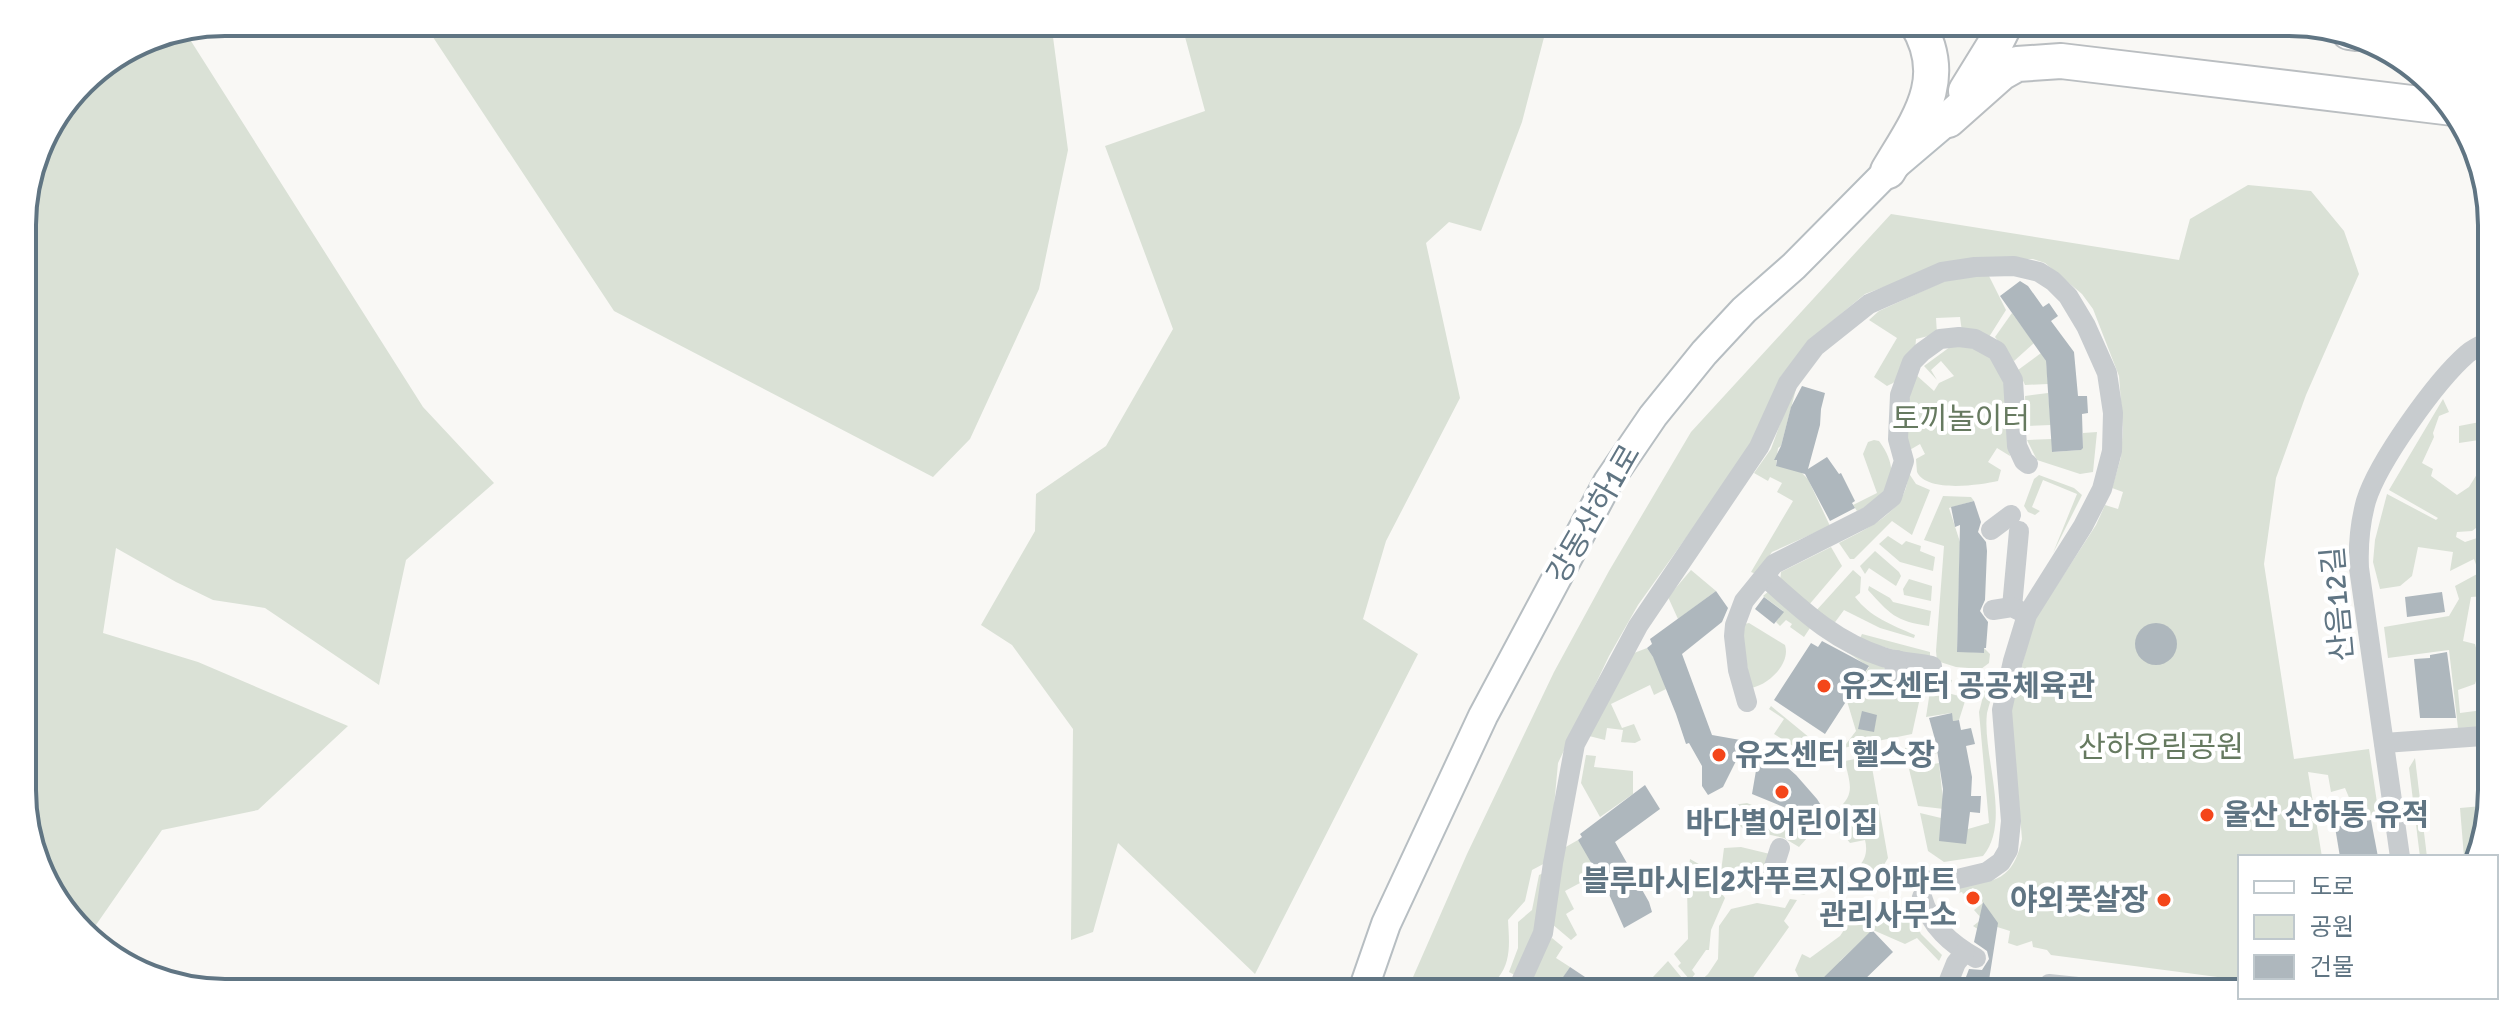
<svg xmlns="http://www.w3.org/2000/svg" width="2514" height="1015" viewBox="0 0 2514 1015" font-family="Signika,'Noto Sans KR',sans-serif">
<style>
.green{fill:#dae1d6}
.building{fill:#aeb7bd}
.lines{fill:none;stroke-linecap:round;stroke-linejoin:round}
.secondary-casing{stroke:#b7bec2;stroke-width:32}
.highway-casing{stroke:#babec1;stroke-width:38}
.street{stroke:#c8cccf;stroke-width:20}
.secondary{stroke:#fff;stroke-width:28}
.highway{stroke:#fff;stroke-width:34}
.poi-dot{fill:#f4461a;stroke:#fff;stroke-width:3}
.labels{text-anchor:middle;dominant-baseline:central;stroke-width:8;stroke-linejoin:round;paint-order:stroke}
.park-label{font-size:30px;fill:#667a60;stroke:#fff}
.street-label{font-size:30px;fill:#607583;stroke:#fff}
.poi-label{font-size:30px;font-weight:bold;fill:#607583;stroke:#fff;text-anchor:start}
.rim{fill:none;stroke:#607583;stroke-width:4}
</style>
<rect width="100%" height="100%" fill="#f9f8f5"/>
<!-- green -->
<g class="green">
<path d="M423 22H1057L1053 37 1068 150 1039 289 970 439 933 477 614 311Z"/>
<path d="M1181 22H1548L1522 122 1481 231 1449 222 1426 243 1460 398 1386 541 1363 619 1418 654 1255 974 1118 843 1093 932 1071 940 1073 729 1012 645 981 625 1035 531 1036 494 1106 446 1173 329 1105 146 1205 111Z"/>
<path d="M184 30 423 407 494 483 406 560 379 685 265 608 213 600 176 582 116 548 103 633 198 662 348 726 258 810 162 830 89 935 72 924 26 829 22 211 43 135 91 73 147 37Z"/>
<path d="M2248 185 2311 191 2344 231 2359 274 2306 395 2276 478 2264 564 2294 759 2369 749 2379 816 2356 814 2345 788 2331 792 2328 775 2308 772 2322 857H2240V980L2051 955 2047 950 2033 947 2032 941 2017 946 2008 943 2010 931 1994 926 1990 937 1973 926 1982 919 1974 910 1983 903 1973 888 1963 894 1962 892 1954 894 1958 886C1996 882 2013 880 2022 839L2011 710 2033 622 2096 525 2105 505 2118 509 2123 492 2112 488 2121 457 2123 428 2119 376 2093 309 2082 294 2045 263 2033 259H1982L1952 262 1865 294 1818 333 1781 376 1750 448 1638 605 1609 656 1558 763 1549 861 1532 870 1525 901 1508 920C1509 940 1512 961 1498 978 1494 983 1489 987 1485 993H1406L1467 854 1554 672 1609 571 1691 432 1891 214 2179 260 2190 219Z"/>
<path d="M1988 274 2006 310 1989 337 1962 332 1960 317 1936 318 1937 334 1916 339 1915 351 1903 358C1905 374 1901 380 1887 386L1874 377 1897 338 1869 320 1879 311 1947 280Z"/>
<path d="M2012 313 2034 343 2014 361 1995 337Z"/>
<path d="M1954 344C1997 348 1998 364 2009 401L2003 403 2010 456 1997 448 1988 462 2001 470 1998 481C1980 485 1927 493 1917 472 1917 471 1916 460 1916 459L1925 454 1920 444 1908 451 1906 412 1915 374 1934 391 1939 383 1954 376 1941 361 1931 370 1937 380 1924 366Z"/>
<path d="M2041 353 2046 361 2048 384 2025 385 2018 370Z"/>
<path d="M1797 385 1781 446 1778 448 1776 465 1801 472 1808 479 1830 526 1772 552 1756 574 1751 572 1793 501 1777 492 1782 483 1770 477 1768 481 1754 473 1771 449 1789 399Z"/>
<path d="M2048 393 2051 425 2026 426 2025 396Z"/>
<path d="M2443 399 2449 412 2439 416 2433 433 2434 437 2422 463 2433 469 2431 476 2457 495 2469 487 2487 458 2486 500 2483 504 2480 520 2486 522V526L2480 525 2472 531 2457 532 2456 537 2465 542 2486 535 2485 596 2471 597 2463 641 2475 644C2479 658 2480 671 2475 684L2458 690 2460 713 2483 710V727L2458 728 2449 650 2388 658 2384 627 2449 616 2459 599 2455 586 2479 573 2474 559 2450 571 2453 552 2418 547 2412 576 2400 586 2380 589 2373 562 2375 540 2387 494 2436 520 2438 518 2389 490Z"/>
<path d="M2485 421 2487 442 2479 440 2459 443V426Z"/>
<path d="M2097 432 2093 472 2080 474 2037 460 2027 440 2052 439 2053 452 2080 450 2083 447V433Z"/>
<path d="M1874 440 1879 441C1903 473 1890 497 1857 511L1853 505 1877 493 1863 454 1868 442Z"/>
<path d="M1908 472 1916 484 1930 490 1912 535 1892 521 1854 559H1850L1839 543C1868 528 1909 511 1908 472Z"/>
<path d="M2039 475 2074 488 2082 495 2053 553 2077 494 2043 480 2032 507 2040 511 2035 515 2028 512 2024 506 2034 479Z"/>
<path d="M1943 496 1971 497 1974 501 1949 508 1960 542 1957 651 1983 653 1984 648 1990 654 1989 663 1981 669 1956 667 1937 661 1936 651 1944 546 1924 540Z"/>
<path d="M1888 536 1902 545 1906 541 1921 546 1920 551 1935 557 1933 571 1900 562 1879 544Z"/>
<path d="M1831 547 1842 566 1808 606 1780 581 1781 572Z"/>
<path d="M1875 551 1899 572 1901 576 1896 586 1869 568 1865 574 1860 566Z"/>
<path d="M1691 570 1716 591 1678 619 1668 597Z"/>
<path d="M1853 570 1861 577 1860 593 1855 597C1870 617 1892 625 1915 635L1914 638 1880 628 1844 610 1833 625 1815 612Z"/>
<path d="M1909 579 1932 586 1931 601 1904 595 1903 589Z"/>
<path d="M1869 586 1890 598 1893 602 1931 611 1929 626C1895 621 1890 614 1868 590Z"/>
<path d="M1769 591 1810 628 1804 637 1790 627 1792 624 1786 620 1780 626 1776 622 1783 611 1763 596Z"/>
<path d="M1749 623 1785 645C1791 664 1768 685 1751 688L1740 625Z"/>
<path d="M1862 634 1930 652V660L1859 640Z"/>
<path d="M1834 643 1887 669 1878 682 1900 688 1906 667 1925 671 1916 691 1921 693 1912 734 1843 748 1856 731 1847 701 1869 667Z"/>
<path d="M1647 648 1658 664 1666 689 1654 695 1650 685 1611 704 1622 728 1634 724 1641 740 1635 743 1621 742 1623 730 1607 728 1605 740 1589 736 1634 653Z"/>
<path d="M1937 675 1952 680 1948 693 1966 698 1959 720 1953 721 1951 713 1926 717 1930 691Z"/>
<path d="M1986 685 1994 688C1992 696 1989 705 1987 713 1982 756 2012 821 1983 856L1944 862 1928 851 1920 813 1941 818 1968 829 1989 823 1979 712Z"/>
<path d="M1771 706 1833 757 1808 764 1801 751 1774 734 1784 719 1769 709Z"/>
<path d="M1936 743 1938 753 1906 759 1905 748Z"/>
<path d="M1586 755 1596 756 1594 767 1633 771V794L1600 817 1581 783Z"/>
<path d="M1870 756 1888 858 1882 868 1839 879 1838 872C1858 874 1870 859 1865 840L1850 843 1846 838 1840 837 1836 811C1856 794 1850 785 1845 761Z"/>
<path d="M2415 758 2427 857H2420L2409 768Z"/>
<path d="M1939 763 1944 809 1918 806 1909 769Z"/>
<path d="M1747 803 1789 820 1808 837 1799 847 1784 838 1743 829 1733 818V805Z"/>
<path d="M2482 806 2481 856 2464 857 2460 808Z"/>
<path d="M1578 840 1591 858 1590 860 1608 892H1602L1593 876 1565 891 1574 909 1566 914 1577 935 1571 940 1552 924 1564 848Z"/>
<path d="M1741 847 1770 854 1762 878 1733 891 1732 888 1727 889 1721 872 1724 848Z"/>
<path d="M1690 859 1711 871 1712 880 1725 898 1711 930 1709 950H1706L1692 970 1695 974 1690 980 1678 966 1681 963 1674 954 1688 939 1687 885Z"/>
<path d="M1779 861 1805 881 1812 890 1804 895 1792 892 1793 886 1779 881Z"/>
<path d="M1548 871 1540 933 1520 978 1509 972 1518 948V922L1532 910 1539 875Z"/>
<path d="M1790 899 1797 900 1784 921 1789 927 1742 993H1693L1695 986 1708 974 1718 959 1719 926 1731 909 1757 903 1785 908Z"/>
<path d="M1909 909 1921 934 1942 955 1939 961 1917 938 1905 944 1873 930 1840 961 1841 964 1822 979 1821 986 1825 993H1807L1795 970 1802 954 1810 958 1840 936 1848 924Z"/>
<path d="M1552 938 1563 947 1556 958 1570 967 1553 993H1531C1531 973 1536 951 1552 938Z"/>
<path d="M1668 961 1686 983 1682 987 1681 993H1638Z"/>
</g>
<!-- building -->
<g class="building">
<path d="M2020 281 2028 286 2043 307 2049 303 2058 316 2051 321 2074 352 2078 396H2087L2088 413 2082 414 2083 448 2081 450 2052 452 2046 361 2000 296Z"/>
<path d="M1802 386 1825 393 1821 409 1820 425 1808 469 1827 457 1839 474 1841 473 1855 501 1852 503 1855 508 1830 521 1805 474 1776 466 1777 460H1774L1781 446 1791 407Z"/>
<path d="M1974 501 1981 522 1978 532 1986 542 1987 551 1985 600 1980 611 1988 622 1986 648H1984V653L1957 652 1960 525 1955 527 1951 507Z"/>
<path d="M1716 591 1728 608 1722 622 1682 654 1712 735 1746 741 1723 787 1708 795 1702 786V766L1689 743 1686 744 1676 714 1653 657 1647 648 1652 644 1650 639Z"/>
<path d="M2442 592 2445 612 2407 617 2405 597Z"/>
<path d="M1764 597 1784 612 1774 624 1755 609Z"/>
<circle cx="2156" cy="644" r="21"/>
<path d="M1822 641 1869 666 1825 734 1774 700 1811 643 1818 647Z"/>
<path d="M2447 652 2456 718H2420L2414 659 2430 658V655Z"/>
<path d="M1862 711 1877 715 1874 732 1858 729Z"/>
<path d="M1952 713 1953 721 1959 720 1961 730 1971 728 1975 744 1966 746 1972 777 1971 796H1981L1980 813 1970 812 1966 844 1939 841 1943 789 1936 743 1929 718Z"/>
<path d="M1759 753 1780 761 1796 775 1817 799 1834 825 1824 830 1801 828 1808 820 1791 810 1752 794Z"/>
<path d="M1645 785 1660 809 1615 842 1649 902 1652 912 1624 928 1608 892 1578 840 1582 837 1580 834Z"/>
<path d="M2371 820 2378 857H2340L2335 827Z"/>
<path d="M1983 902 1998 923 1987 993H1960L1969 969 1982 970 1989 959 1987 951 1974 942Z"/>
<path d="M1872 930 1893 952 1859 985 1863 993H1827L1819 982Z"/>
<path d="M1570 967 1609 993H1552Z"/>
</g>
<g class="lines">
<!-- secondary casing -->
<g class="secondary-casing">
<path id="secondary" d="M1362 993 1386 924 1483 716 1608 482 1653 416 1704 353 1744 310 1794 266 1888 171 1948 120"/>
</g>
<!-- highway casing -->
<g class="highway-casing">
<g id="highway">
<path d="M2349 32 2356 33"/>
<path d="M1966 91 1995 44 2006 22"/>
<path d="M1948 120 2001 73 2017 64 2061 61 2453 108"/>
<path d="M1888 171C1917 122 1952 79 1916 22"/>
</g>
</g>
<!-- street -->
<g class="street">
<path d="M1991 530 2011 515"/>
<path d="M1765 577C1803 611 1834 641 1883 657 1898 662 1917 663 1932 666"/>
<path d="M2012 607 2019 531"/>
<path d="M1993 610 2012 607 2024 613"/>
<path d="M1891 686 1897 660"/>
<path d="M1747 702 1738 670 1734 636 1735 625 1744 601 1774 564 1869 516 1892 497 1904 461 1898 439 1900 395 1912 362 1922 352 1940 339 1959 337 1975 339 1997 351 2013 380 2017 446 2024 461 2028 464"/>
<path d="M2384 743 2483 736"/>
<path d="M2400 857 2359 568C2358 546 2360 523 2366 501 2378 462 2436 381 2467 354 2473 349 2481 345 2488 342"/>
<path d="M1770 879 1780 848"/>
<path d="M1922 897C1930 926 1951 944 1976 958"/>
<path d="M1516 993 1543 933 1553 863 1575 744 1638 626 1759 447 1788 383 1815 347 1869 304 1942 272 1975 267 2014 266 2039 272 2053 281 2068 296 2086 326 2107 373 2113 413 2112 451 2102 489 2083 526 2027 615 2013 661 2002 710 2011 821 2008 850 2001 862 1987 872 1945 882 1913 879"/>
<path d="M1895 993 1905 988"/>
<path d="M1944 993 1956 963 1965 952"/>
<path d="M2047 993 2049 984 2135 993"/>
</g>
<!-- secondary -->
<use href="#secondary" class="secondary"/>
<!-- highway -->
<use href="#highway" class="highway"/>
</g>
<!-- markers -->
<g class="poi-dot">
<circle cx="1824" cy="686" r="8"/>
<circle cx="1719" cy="755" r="8"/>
<circle cx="1782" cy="792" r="8"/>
<circle cx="2207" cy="815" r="8"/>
<circle cx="1973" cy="898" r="8"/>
<circle cx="2164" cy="900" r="8"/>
</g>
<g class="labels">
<!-- park labels -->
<g class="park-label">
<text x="1961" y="419">토끼놀이터</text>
<text x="2161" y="747">산하유림공원</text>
</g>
<!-- street labels -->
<g class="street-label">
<text transform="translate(1594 514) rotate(-60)">강동산하1로</text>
<text transform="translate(2338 604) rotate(-95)">산음12길</text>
</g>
<!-- poi labels -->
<g class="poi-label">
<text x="1840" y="686">유즈센터 공공체육관</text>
<text x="1735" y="755">유즈센터 헬스장</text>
<text x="2223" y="815">울산 산하동 유적</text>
<text x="1782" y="823" text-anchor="middle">바다별어린이집</text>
<text x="1957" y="881" text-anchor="end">블루마시티2차푸르지오아파트<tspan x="1957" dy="34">관리사무소</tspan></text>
<text x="2148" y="900" text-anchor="end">야외풋살장</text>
</g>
</g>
<!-- crop -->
<path d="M0 0H2514V1015H0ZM225 36H2289A189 189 0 0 1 2478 225V790A189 189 0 0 1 2289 979H225A189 189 0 0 1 36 790V225A189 189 0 0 1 225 36Z" fill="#fff" fill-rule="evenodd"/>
<path class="rim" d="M225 36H2289A189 189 0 0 1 2478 225V790A189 189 0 0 1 2289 979H225A189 189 0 0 1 36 790V225A189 189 0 0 1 225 36Z"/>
<!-- legend -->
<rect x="2238" y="855" width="260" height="144" fill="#ffffff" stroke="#bfc8cd" stroke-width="2"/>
<rect x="2254" y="881" width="40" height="12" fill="#ffffff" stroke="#bfc8cd" stroke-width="2"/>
<text x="2310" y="895" font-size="24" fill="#607583">도로</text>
<rect x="2254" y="915" width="40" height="24" fill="#dae1d6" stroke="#bfc8cd" stroke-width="2"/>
<text x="2310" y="935" font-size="24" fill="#607583">공원</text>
<rect x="2254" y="955" width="40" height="24" fill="#aeb7bd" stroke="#bfc8cd" stroke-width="2"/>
<text x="2310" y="975" font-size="24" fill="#607583">건물</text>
</svg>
